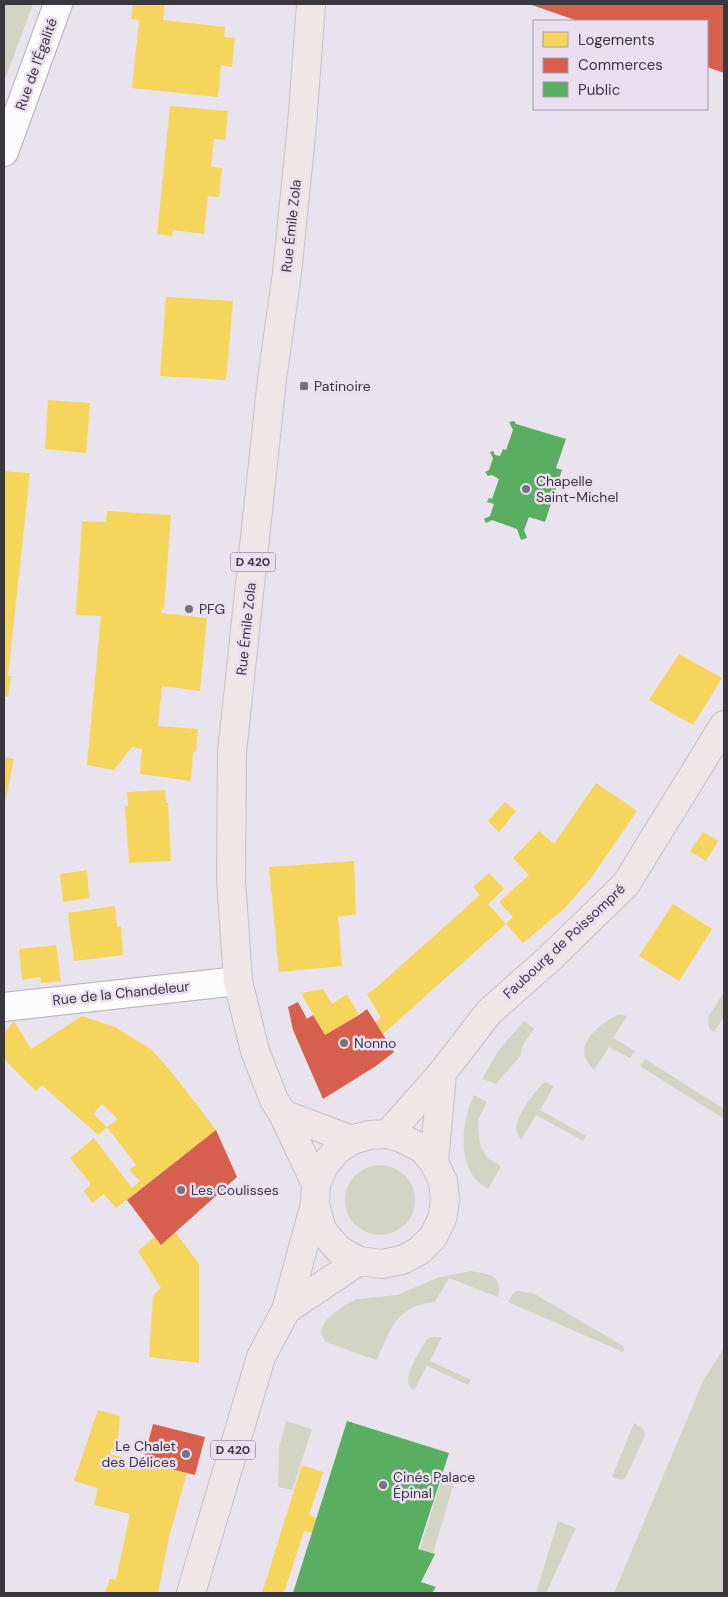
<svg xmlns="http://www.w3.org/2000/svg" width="728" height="1597" viewBox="0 0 728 1597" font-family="'DM Sans',sans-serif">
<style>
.green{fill:#d3d5c4}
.homes{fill:#f6d55c}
.shops{fill:#d6604d}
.public{fill:#5aae61}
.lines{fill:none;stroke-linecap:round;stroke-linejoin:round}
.minor-casing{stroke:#b3afb7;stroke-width:30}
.major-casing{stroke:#c5c1c6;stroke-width:30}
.minor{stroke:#fcfbfc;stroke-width:28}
.major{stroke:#efe6e8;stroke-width:28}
.poi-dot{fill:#78737b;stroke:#e9dff0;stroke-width:2}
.labels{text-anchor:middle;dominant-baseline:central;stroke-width:5;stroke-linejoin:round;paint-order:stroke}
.shield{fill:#e9dff0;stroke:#6f6973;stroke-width:1}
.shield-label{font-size:12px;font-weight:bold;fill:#3b373e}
.street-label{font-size:14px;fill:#3b373e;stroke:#e9dff0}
.poi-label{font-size:14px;fill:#3b373e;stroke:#e9dff0;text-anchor:start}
</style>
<rect width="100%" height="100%" fill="#e8e3ec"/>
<!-- green -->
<g class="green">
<path d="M4 4H33L4 82Z"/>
<path d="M724 992V1017L714 1032 709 1028 708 1017Z"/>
<path d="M619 1014 627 1016 613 1038 635 1051 630 1058 609 1047 594 1070C590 1065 584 1059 584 1052 584 1035 606 1021 619 1014Z"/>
<path d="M524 1021 534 1029 524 1043 520 1056 496 1084 482 1079 498 1051Z"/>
<path d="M645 1059 724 1109V1119L640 1066Z"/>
<path d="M545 1082 554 1086 540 1110 586 1136 583 1141 536 1115 521 1140C519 1136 517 1133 516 1129 516 1115 535 1091 545 1082Z"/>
<path d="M474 1095 487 1102 478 1120 479 1136 481 1148 488 1158 501 1166 488 1189C483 1186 477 1182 473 1176 458 1153 463 1118 474 1095Z"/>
<circle cx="380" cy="1200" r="35"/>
<path d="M470 1271C487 1274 504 1274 498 1297L449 1278 435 1302C396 1306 391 1328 377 1360L325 1342 321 1332 325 1321 334 1313 345 1305 357 1299 397 1295 437 1278Z"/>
<path d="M517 1291 533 1293 620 1344 624 1348V1350L623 1352 508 1302 512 1295Z"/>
<path d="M431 1337H442L430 1361 471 1380 468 1385 427 1366 414 1390C398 1382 420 1352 426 1340Z"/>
<path d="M724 1348V1593H614L704 1379Z"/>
<path d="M286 1421 312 1429 292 1490 278 1487 279 1447Z"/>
<path d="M634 1423 643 1429 645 1435 626 1477 622 1480 612 1477Z"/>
<path d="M442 1478 454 1483 433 1553 420 1549Z"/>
<path d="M558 1521 576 1528 546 1593H536Z"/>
</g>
<!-- homes -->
<g class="homes">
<path d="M133 4H165L163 20 225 27 224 37 235 38 232 67 221 65 218 97 132 88 139 20 131 19Z"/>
<path d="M170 106 228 111 225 140 214 139 211 167 222 168 219 197 208 196 204 234 173 230 172 236 157 234Z"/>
<path d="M166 297 233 301 226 380 160 376Z"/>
<path d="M48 400 90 403 86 453 45 449Z"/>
<path d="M4 471 30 473 8 676H11L8 697 4 696Z"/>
<path d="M107 511 171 515 164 609 162 608 161 613 207 618 200 691 162 686 158 726 198 729 196 751 193 752 191 781 140 774 142 749 132 747 114 770 87 765 101 616 76 615 82 521 106 522Z"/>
<path d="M679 654 722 678 693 725 649 700Z"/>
<path d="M4 757 14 759 5 803H4Z"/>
<path d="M596 783 637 811 591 878 565 908 523 943 506 924 513 917 499 902 529 875 513 858 539 831 554 844Z"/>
<path d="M165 790 166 803H168L171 861 129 863 125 806H128L127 792Z"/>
<path d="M505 802 516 811 499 832 488 821Z"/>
<path d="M703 832 718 841 706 861 690 851Z"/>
<path d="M354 861 356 914 338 917 342 966 279 972 269 867Z"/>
<path d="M87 870 89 898 63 902 60 874Z"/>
<path d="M489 873 504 889 488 904 506 924 383 1034 375 1022 381 1018 367 994 377 987 480 895 473 887Z"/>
<path d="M673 904 712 929 679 981 639 956Z"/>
<path d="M115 906 117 927 121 926 123 955 74 961 68 913Z"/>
<path d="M56 945 61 981 41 983 40 977 22 980 19 949Z"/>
<path d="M323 989 332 1004 347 994 359 1015 325 1035 301 993Z"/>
<path d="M82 1016 115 1027 152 1050 173 1074 216 1130 116 1208 104 1194 92 1203 84 1191 91 1184 70 1158 94 1138 132 1188 140 1181 129 1170 136 1165 107 1127 118 1119 102 1104 93 1114 107 1127 98 1135 42 1085 36 1091 4 1059V1033L14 1021 31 1049Z"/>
<path d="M175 1232 199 1264V1363L149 1357 153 1296 161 1288 138 1251 155 1237 161 1245Z"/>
<path d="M98 1410 120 1416 117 1450 111 1449 110 1454 122 1457 121 1466 140 1471 143 1462 187 1473 169 1537 158 1593H105L110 1579 116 1580 130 1514 94 1505 98 1488 74 1481Z"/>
<path d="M302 1465 323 1472 309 1515 317 1518 312 1533 304 1531 284 1593H262Z"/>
</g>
<!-- shops -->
<g class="shops">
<path d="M529 4H724V73L707 67V21H578Z"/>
<path d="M298 1002 307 1019 313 1015 325 1035 359 1015 367 1009 394 1052 376 1066 323 1099 293 1030 288 1007Z"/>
<path d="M216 1130 237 1177 161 1245 127 1200Z"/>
<path d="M153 1424 205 1437 195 1475 143 1462Z"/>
</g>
<!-- public -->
<g class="public">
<path d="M514 421 516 424 566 439 556 468 562 470 545 522 529 517 524 530 527 538 521 540 517 529 492 520 486 523 484 519 490 516 494 504 487 502 489 498 492 499 499 479 492 475 488 476 485 472 489 470 493 458 490 452 493 451 495 455 500 456 503 449 506 450 513 430 509 422Z"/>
<path d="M347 1421 449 1453 418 1549 435 1554 421 1582 436 1587 432 1593H293Z"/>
</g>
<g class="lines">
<!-- minor casing -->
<g class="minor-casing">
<g id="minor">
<path d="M4 152 58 4"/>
<path d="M4 1007 238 981"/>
</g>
</g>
<!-- major casing -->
<g class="major-casing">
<g id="major">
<path d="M311 4 302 125 287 273 272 379 232 752 231 880 238 981 255 1051 274 1100 283 1114 316 1184"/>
<path d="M283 1114 352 1140"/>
<path d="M388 1134 442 1073 489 1012 549 959 626 884 724 725"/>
<path d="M434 1163 423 1149 401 1138 388 1134 369 1135 352 1140 336 1151 324 1166 316 1184 315 1204 322 1230 339 1250 359 1261 382 1264 402 1260 419 1251 433 1237 442 1219 445 1200 443 1181 434 1163 442 1073"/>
<path d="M286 1310 359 1261"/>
<path d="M191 1593 261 1357 286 1310 315 1204"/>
</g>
</g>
<!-- minor -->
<use href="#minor" class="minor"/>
<!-- major -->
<use href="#major" class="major"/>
</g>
<!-- markers -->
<g class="poi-dot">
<rect x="299" y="381" width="10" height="10" rx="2.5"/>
<circle cx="526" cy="489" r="5"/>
<circle cx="189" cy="609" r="5"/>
<circle cx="344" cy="1043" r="5"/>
<circle cx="181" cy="1190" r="5"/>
<circle cx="186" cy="1454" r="5"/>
<circle cx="383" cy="1485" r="5"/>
</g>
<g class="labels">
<!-- shield labels -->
<g class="shield">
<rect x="230.5" y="552.5" width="45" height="19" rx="4"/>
<rect x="210.5" y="1440.5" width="45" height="19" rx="4"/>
</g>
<g class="shield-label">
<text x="253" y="562">D 420</text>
<text x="233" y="1450">D 420</text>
</g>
<!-- street labels -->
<g class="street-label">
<text transform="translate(36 64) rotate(-70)">Rue de l'Égalité</text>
<text transform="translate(291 226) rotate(-84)">Rue Émile Zola</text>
<text transform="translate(246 629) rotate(-84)">Rue Émile Zola</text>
<text transform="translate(564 941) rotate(-43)">Faubourg de Poissompré</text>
<text transform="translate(121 993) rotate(-6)">Rue de la Chandeleur</text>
</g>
<!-- poi labels -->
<g class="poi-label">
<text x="314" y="386">Patinoire</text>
<text x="536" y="481">Chapelle<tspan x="536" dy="16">Saint-Michel</tspan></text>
<text x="199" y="609">PFG</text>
<text x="354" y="1043">Nonno</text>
<text x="191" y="1190">Les Coulisses</text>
<text x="176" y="1446" text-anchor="end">Le Chalet<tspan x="176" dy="16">des Délices</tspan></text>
<text x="393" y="1477">Cinés Palace<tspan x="393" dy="16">Épinal</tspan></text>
</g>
</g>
<!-- border -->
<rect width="728" height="1597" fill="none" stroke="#3b373e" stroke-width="10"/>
<!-- legend -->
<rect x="533" y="20" width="175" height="90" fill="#e9dff0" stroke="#a39ca9"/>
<rect x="543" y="32" width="25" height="15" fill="#f6d55c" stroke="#a39ca9"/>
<text x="578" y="45" font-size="15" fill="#3b373e">Logements</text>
<rect x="543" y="58" width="25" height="15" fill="#d6604d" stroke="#a39ca9"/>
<text x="578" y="70" font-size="15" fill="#3b373e">Commerces</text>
<rect x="543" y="82" width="25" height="15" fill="#5aae61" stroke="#a39ca9"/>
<text x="578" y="95" font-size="15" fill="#3b373e">Public</text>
</svg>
